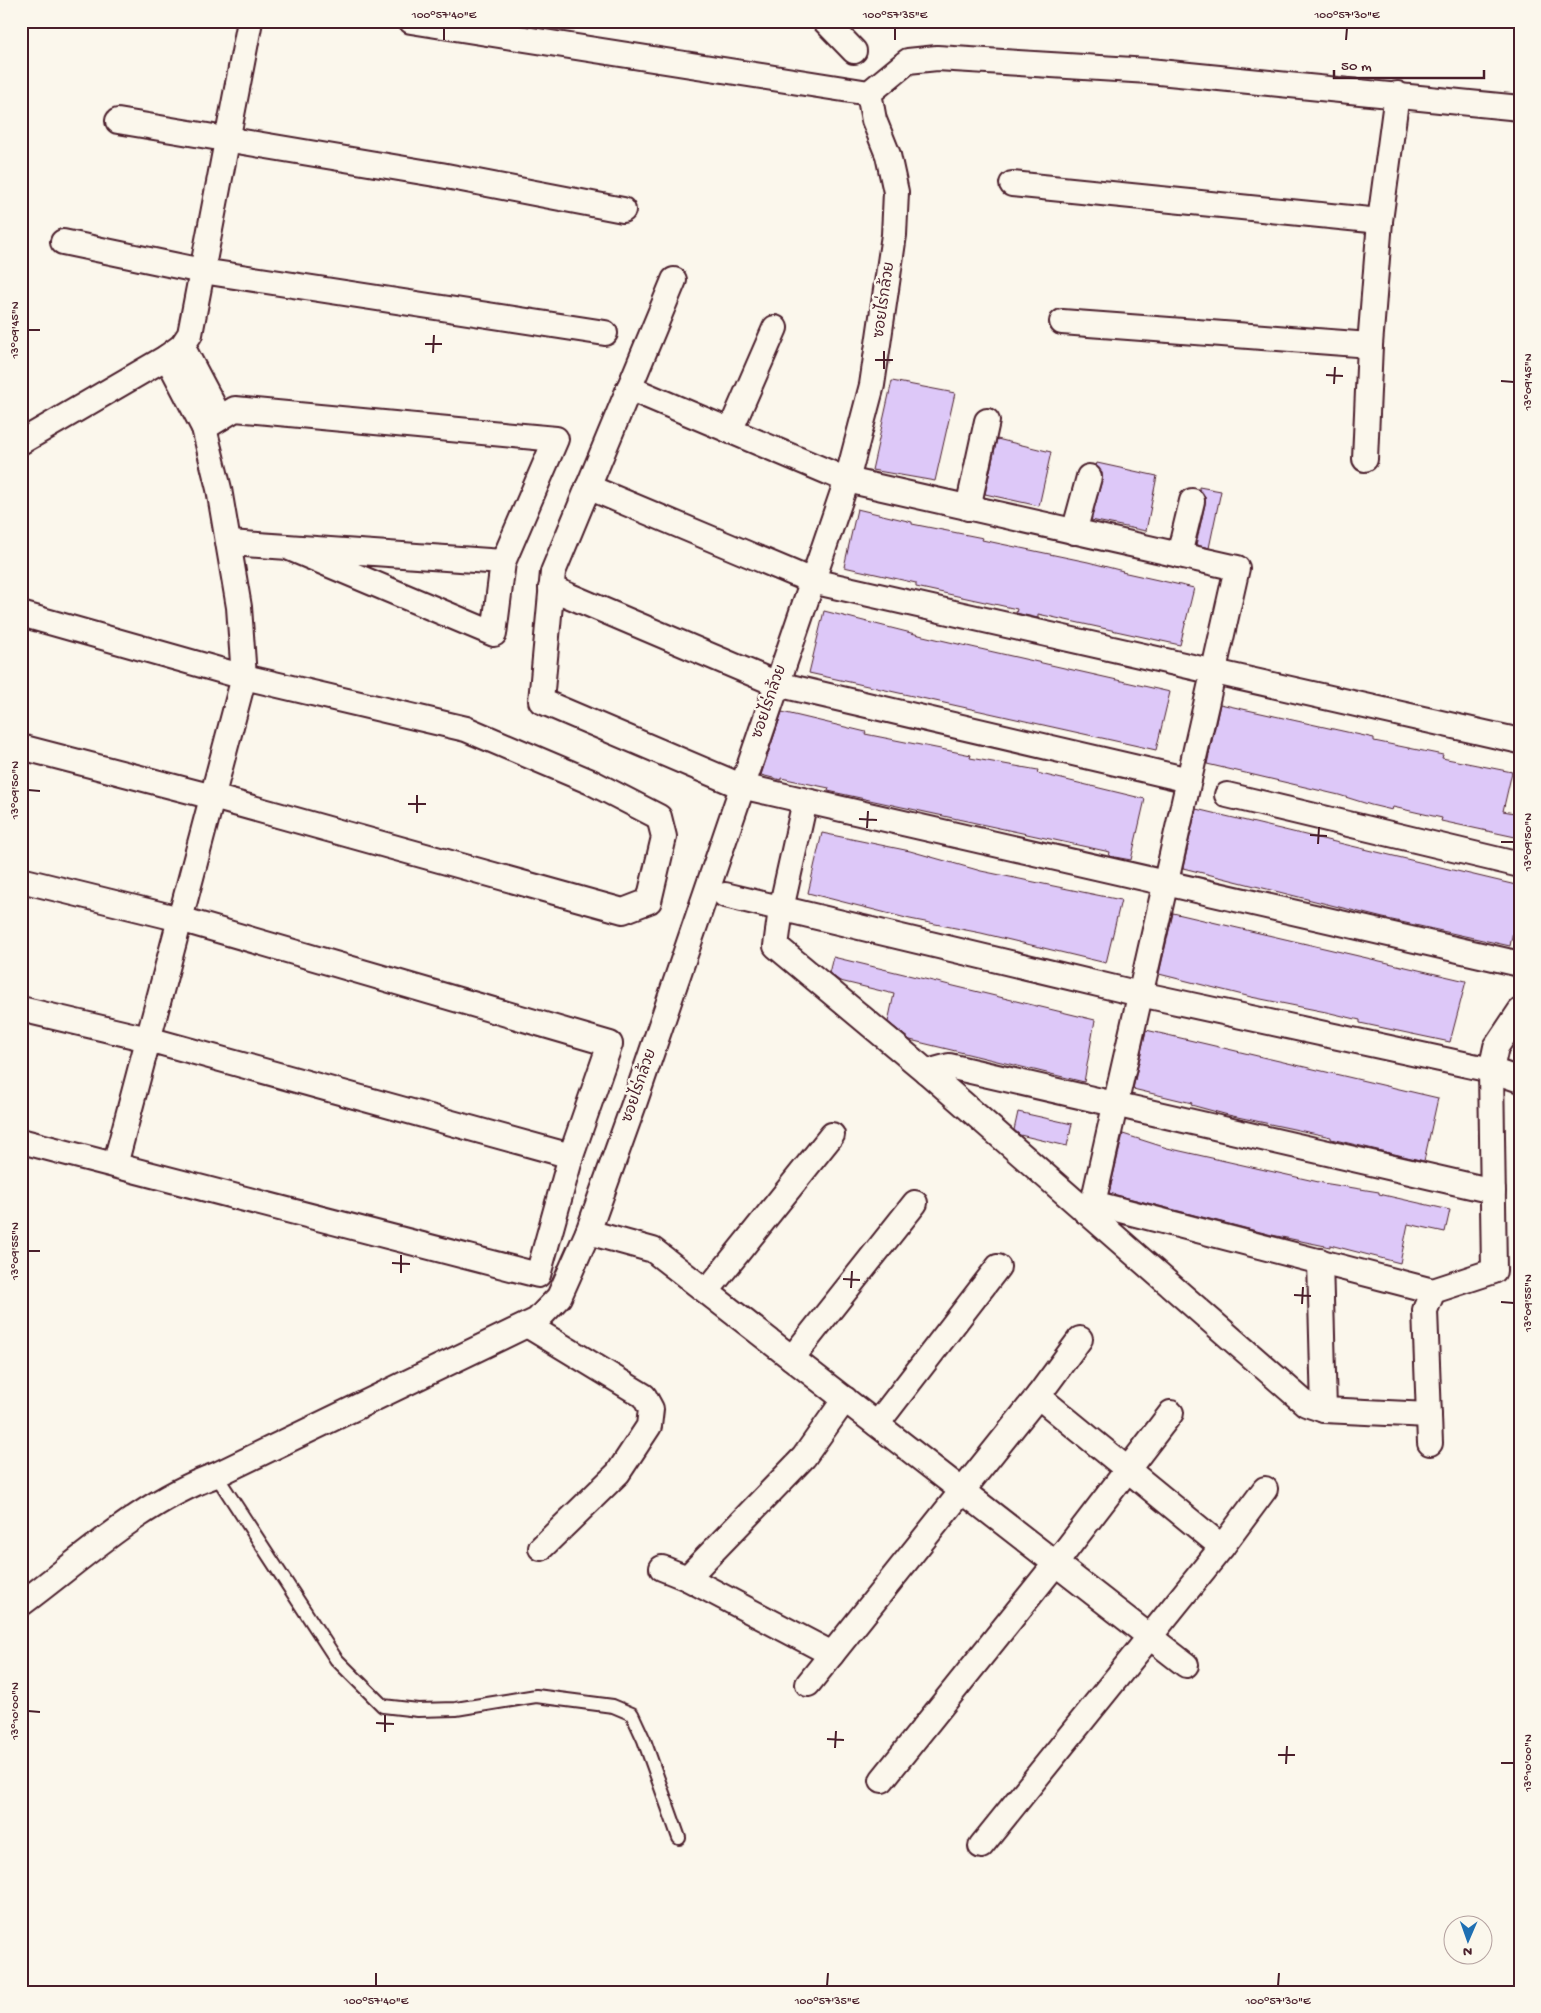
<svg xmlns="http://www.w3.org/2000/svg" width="1541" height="2013" viewBox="0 0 1541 2013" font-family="'Gochi Hand','Playpen Sans Thai',sans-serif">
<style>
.building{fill:#ddc8f8;stroke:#4a1f2b}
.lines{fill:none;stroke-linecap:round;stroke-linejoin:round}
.lane-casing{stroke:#4a1f2b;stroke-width:16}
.street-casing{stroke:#4a1f2b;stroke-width:28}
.lane{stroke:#fbf7ec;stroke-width:12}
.street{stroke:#fbf7ec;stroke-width:24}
.ticks{fill:none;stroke:#4a1f2b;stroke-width:2}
.labels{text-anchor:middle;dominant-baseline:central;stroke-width:5;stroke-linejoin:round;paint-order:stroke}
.street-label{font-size:15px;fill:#4a1f2b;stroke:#fbf7ec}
.neatline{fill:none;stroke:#4a1f2b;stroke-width:2}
.ticks-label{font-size:12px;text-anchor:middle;fill:#4a1f2b}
</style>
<rect width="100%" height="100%" fill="#fbf7ec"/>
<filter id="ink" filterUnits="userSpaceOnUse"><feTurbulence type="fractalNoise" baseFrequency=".02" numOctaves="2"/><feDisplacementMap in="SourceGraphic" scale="10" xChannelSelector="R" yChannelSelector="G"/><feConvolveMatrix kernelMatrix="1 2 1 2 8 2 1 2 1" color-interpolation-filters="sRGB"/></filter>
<g filter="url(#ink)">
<!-- building -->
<g class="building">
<path d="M892 381 955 393 935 481 872 470Z"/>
<path d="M997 439 1051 452 1039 506 985 494Z"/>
<path d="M1097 463 1157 476 1146 531 1091 520 1102 480V473L1096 466Z"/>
<path d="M1199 487 1221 491 1209 548 1196 545 1205 504V497L1199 490Z"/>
<path d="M857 509 912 522V524L983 538 982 540 1088 562 1123 571 1122 572 1194 588 1180 645 1038 614V618L1016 613 1017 609 916 587V583L844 567Z"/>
<path d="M824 611 923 636 1170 692 1156 750 809 673Z"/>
<path d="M1220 704 1374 738V741L1443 755 1442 758 1512 772 1503 811 1520 814V838L1441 821 1442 818 1393 807 1392 810 1371 805 1339 795 1207 764Z"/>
<path d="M782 712 866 732 865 734 971 755 970 758 1038 770 1037 773 1145 799 1131 860 1109 856 1110 852 828 791 829 788 781 778V780L761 775Z"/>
<path d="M1196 809 1520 886V897L1510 946 1383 918 1183 868Z"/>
<path d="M822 833 910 851 981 871 1121 900 1106 963 981 933 910 919 808 893Z"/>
<path d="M1173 913 1466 981 1450 1042 1360 1023V1020L1326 1012 1251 997 1159 974Z"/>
<path d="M833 957 1095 1020 1084 1082 910 1040 888 1022 894 994 840 981 829 973Z"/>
<path d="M1146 1030 1438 1098 1424 1161 1331 1139V1137L1228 1115 1191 1105 1192 1103 1133 1089Z"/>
<path d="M1018 1112 1072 1124 1067 1146 1020 1135 1014 1130Z"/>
<path d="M1123 1134 1167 1148 1323 1183 1379 1192V1194L1450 1210 1445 1232 1408 1224 1400 1263 1330 1245V1247L1272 1235 1109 1193Z"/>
</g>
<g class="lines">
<!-- lane casing -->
<g class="lane-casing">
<path id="lane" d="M216 1475 336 1659 383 1706 418 1710 456 1709 536 1696 613 1706 632 1714 644 1740 679 1838"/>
</g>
<!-- street casing -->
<g class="street-casing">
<g id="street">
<path d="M411 21 869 93 908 61 937 58 1149 71 1520 108"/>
<path d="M825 21 854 51"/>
<path d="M118 121 441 175 623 210"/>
<path d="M1012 184 1380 221"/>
<path d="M63 242 202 271 605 333"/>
<path d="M674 280 553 572 541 701 741 786 1520 964"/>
<path d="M1062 322 1370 345"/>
<path d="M182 346 220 418"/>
<path d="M629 388 847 480 1237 568 1093 1203 1085 1211"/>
<path d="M204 428 235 409 556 439 503 562"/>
<path d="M730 431 775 328"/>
<path d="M21 442 167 357 182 346 190 334 250 21"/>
<path d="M1365 459 1370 345 1380 221 1397 94"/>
<path d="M588 487 812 581 1520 741"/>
<path d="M968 508 987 421"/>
<path d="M1074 532 1089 477"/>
<path d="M230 543 503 562 494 634 287 547"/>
<path d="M1179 555 1192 501"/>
<path d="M551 588 777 684 1189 780"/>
<path d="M21 614 244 677 466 729 591 782 659 817 664 837 649 901 623 911 213 797 21 747"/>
<path d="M1227 795 1520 865"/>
<path d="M805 801 781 909 776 946 927 1072 1306 1404 1324 1410 1429 1415"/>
<path d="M21 880 180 919 610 1044 571 1156 538 1275 21 1141"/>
<path d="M725 895 1140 994 1491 1070 1520 1080"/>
<path d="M21 1009 148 1039 571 1156"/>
<path d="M927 1072 949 1066 1493 1191"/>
<path d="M115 1165 244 677 239 607 219 489 204 428 167 357"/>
<path d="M1093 1203 1433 1291 1494 1271 1491 1070 1496 1047 1520 1011"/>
<path d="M588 1232 653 1250 1186 1665"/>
<path d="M1320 1261 1324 1410"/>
<path d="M707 1291 832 1135"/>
<path d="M527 1325 644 1396 651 1409 649 1426 618 1473 541 1548"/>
<path d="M792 1358 915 1203"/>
<path d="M1038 1396 1222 1547"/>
<path d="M877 1424 998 1267"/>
<path d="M1430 1443 1425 1310 1433 1291"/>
<path d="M662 1568 687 1578 832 1654"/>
<path d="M687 1578 804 1457 845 1399"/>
<path d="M21 1604C83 1558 143 1501 216 1475L537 1320 559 1297 588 1232 634 1104 847 480 872 385 894 235 896 192 888 155 874 120 869 93"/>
<path d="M808 1684 1038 1396 1080 1339"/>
<path d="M882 1780 1056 1563 1171 1413"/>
<path d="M981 1846 1222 1547 1265 1489"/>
</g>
</g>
<!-- lane -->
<use href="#lane" class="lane"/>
<!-- street -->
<use href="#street" class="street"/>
</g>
</g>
<!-- ticks -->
<path class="ticks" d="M444 40V28M895 40V28M1346 40 1347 28M28 330H40M425 344H442M433 353 434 335M875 360H893M884 369V351M1326 375 1343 376M1501 381 1514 382M1334 384 1335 367M28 790 40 791M408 804H426M417 813V795M859 819 877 820M867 828 868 811M1310 835 1327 836M1501 842H1514M1318 844 1319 827M28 1251H40M392 1263 410 1264M401 1273V1255M843 1279 860 1280M851 1288 852 1271M1294 1295 1311 1296M1501 1302 1514 1303M1302 1304 1303 1287M28 1711 40 1712M376 1723 394 1724M385 1732V1715M827 1739 844 1740M835 1748 836 1731M1278 1755H1295M1501 1763H1514M1286 1764 1287 1746M376 1986V1973M827 1986 828 1973M1278 1986 1279 1973"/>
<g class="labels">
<!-- street labels -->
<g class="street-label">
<text transform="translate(885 300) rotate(-82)">ซอยไร่กล้วย</text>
<text transform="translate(770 702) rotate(-71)">ซอยไร่กล้วย</text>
<text transform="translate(640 1086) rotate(-71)">ซอยไร่กล้วย</text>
</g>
</g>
<!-- margin -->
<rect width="1541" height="2013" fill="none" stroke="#fbf7ec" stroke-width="55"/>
<!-- north arrow -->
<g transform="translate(1468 1940) rotate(182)"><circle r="24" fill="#fbf7ec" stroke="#b4a19f"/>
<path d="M0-4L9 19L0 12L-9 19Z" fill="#1f6fb2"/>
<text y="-8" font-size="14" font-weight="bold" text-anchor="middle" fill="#4a1f2b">N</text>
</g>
<!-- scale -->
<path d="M1334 70v8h150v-8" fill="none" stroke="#4a1f2b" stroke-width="2.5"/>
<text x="1341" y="70" font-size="15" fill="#4a1f2b" stroke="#fbf7ec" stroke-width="4" paint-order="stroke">50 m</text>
<rect x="28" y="28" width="1486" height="1958" class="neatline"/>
<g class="ticks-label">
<text x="444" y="18">100°57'40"E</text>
<text x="895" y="18">100°57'35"E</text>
<text x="1347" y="18">100°57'30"E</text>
<text transform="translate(14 330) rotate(-90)" y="4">13°09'45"N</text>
<text transform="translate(1527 382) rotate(-90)" y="4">13°09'45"N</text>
<text transform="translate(14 790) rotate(-90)" y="4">13°09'50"N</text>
<text transform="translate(1527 842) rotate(-90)" y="4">13°09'50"N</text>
<text transform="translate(14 1251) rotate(-90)" y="4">13°09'55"N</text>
<text transform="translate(1527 1303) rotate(-90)" y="4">13°09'55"N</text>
<text transform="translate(14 1711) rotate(-90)" y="4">13°10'00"N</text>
<text transform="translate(1527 1763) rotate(-90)" y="4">13°10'00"N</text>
<text x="376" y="2004">100°57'40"E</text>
<text x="827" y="2004">100°57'35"E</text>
<text x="1278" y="2004">100°57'30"E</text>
</g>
</svg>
